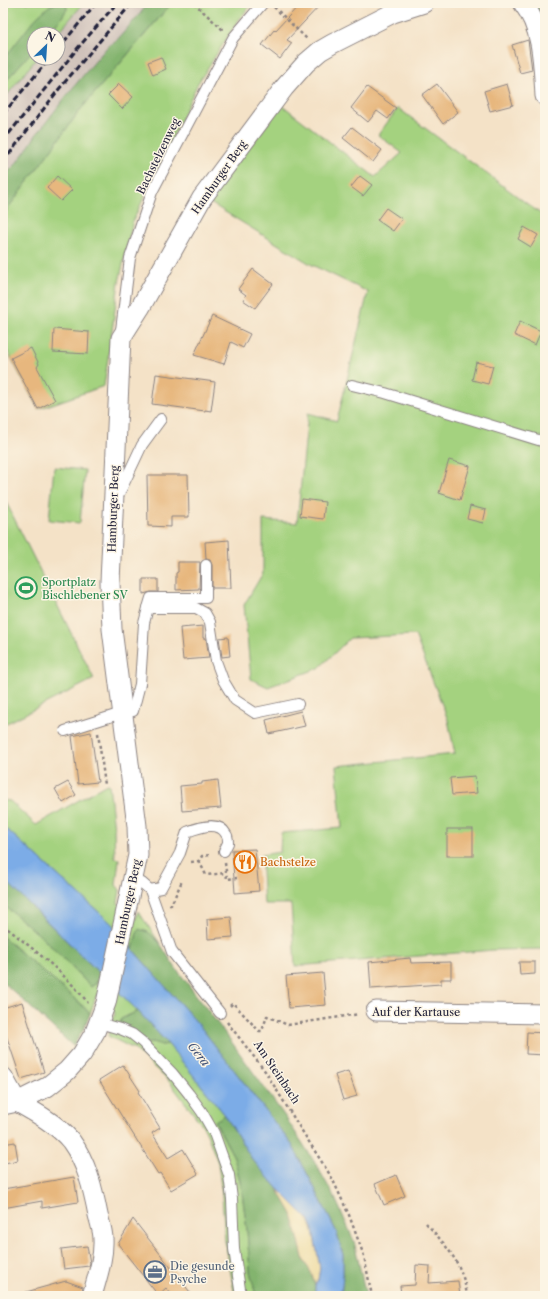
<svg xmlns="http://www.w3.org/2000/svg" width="548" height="1299" viewBox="0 0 548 1299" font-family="'Libre Caslon Text',serif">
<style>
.industrial{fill:#cfc1ba}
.green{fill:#a4d27f;stroke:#637a5d}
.forest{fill:#83b46e;stroke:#526b54}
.sand{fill:#eeda9e;stroke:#887e6c}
.water{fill:#7cace7;stroke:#4f6791}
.building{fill:#e7b77e}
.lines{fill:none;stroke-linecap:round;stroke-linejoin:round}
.lane-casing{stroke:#8b8281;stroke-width:12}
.street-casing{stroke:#8b8281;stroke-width:21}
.path{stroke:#8b8281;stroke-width:2.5;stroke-dasharray:3 3;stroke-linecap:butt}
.lane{stroke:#fff;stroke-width:10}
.street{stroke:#fff;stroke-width:19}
.rail{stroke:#22223b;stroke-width:3;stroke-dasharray:6 3;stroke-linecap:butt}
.labels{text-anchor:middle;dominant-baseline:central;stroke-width:3;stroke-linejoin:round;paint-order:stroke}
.street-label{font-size:11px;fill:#22223b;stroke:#fcf5e5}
.leisure-label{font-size:11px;fill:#27864d;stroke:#fcf5e5;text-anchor:start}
.food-label{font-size:11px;fill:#c56008;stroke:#fcf5e5;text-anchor:start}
.service-label{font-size:11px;fill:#4e5e75;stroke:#fcf5e5;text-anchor:start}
.water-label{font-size:12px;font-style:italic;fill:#425277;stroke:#fcf5e5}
</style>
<rect width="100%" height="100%" fill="#fcf5e5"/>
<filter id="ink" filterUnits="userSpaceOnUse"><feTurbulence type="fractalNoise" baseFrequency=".025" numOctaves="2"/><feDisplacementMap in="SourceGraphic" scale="8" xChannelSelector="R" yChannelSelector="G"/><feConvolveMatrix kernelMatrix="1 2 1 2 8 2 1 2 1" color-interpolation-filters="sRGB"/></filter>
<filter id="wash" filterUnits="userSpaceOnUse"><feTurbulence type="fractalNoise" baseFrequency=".012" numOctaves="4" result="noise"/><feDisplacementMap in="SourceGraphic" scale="16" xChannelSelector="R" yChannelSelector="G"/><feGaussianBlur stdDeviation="0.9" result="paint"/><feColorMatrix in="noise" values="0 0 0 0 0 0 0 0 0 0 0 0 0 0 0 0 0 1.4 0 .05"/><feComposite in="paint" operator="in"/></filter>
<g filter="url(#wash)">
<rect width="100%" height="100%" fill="#f4e2c7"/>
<!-- industrial -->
<path class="industrial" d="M84 3H149L118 39 108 46 71 90 36 135 29 146 15 165 3 177V100L37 58H58L57 34Z"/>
<!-- green -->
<g class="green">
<path d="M3 3H57L49 6 3 60Z"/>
<path d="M66 3H84L57 34H47L60 20 67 9Z"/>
<path d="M172 3H252L238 21 198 83 133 221 119 282 104 386 38 409 3 343V215L81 109Z"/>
<path d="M534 3H545V36Z"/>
<path d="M34 49V58H37L3 100V84Z"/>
<path d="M282 105 375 177 402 153 378 135 398 108 545 217V949L494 950 295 966 291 904H264L261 855 280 852 281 833 342 828 336 766 455 754 448 720 415 635 350 638 319 668 268 687 251 679 244 605 263 573V520L297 523 308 413 337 421 368 292 312 265 207 201Z"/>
<path d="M54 467 85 470 80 523 49 520Z"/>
<path d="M3 496 94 679 3 725Z"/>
<path d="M109 784 114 829 115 858 119 859 116 885 120 890 118 903 135 923 138 911 159 942 148 932 137 933 133 950 111 923 3 826V800L10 801 36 825 105 785Z"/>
<path d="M3 905C36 929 63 958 91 987L96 983 100 974 138 1011 121 1019 152 1042 162 1045 168 1044 225 1115 215 1122 234 1157 241 1185 247 1230 250 1271 256 1296H235L225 1241 222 1195 218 1163 205 1129 168 1080 134 1049 108 1036 115 1013 97 994 90 1014 81 1004 3 937Z"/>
</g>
<!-- forest -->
<g class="forest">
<path d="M57 3H66L67 9 60 20 47 34H34V49L3 84V60L34 20 49 6Z"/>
<path d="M149 3H166L169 6 81 109 3 215V177L15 165 29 146 36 135 71 90 108 46 118 39Z"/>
<path d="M3 878 100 974 96 983 91 987C63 958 36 929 3 905Z"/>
<path d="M139 929 148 932 159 942 175 967 228 1037 286 1118 314 1161 335 1198 354 1241 366 1296H341L343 1275V1255L336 1231 311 1181 292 1145 199 1025 133 950 137 933Z"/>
<path d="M3 937 81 1004 90 1014 83 1030 73 1046 3 982Z"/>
<path d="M138 1011 168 1044 162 1045 153 1042 146 1044 120 1024 121 1019Z"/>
<path d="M225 1115 252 1159 277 1188 292 1214 304 1261 312 1274 315 1285V1296H256L250 1271 247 1230 241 1185 234 1157 215 1121Z"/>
</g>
<!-- sand -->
<path class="sand" d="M277 1188 308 1219 313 1230 320 1268 318 1280 315 1285 312 1274 304 1261 292 1214Z"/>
<!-- water -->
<path class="water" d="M3 826 111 923 133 950 199 1025 292 1145 311 1181 336 1231 343 1255V1275L341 1296H315V1285L318 1280 320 1268 313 1230 308 1219 277 1188 252 1159 225 1115 168 1044 138 1011 3 878Z"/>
<g id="blocks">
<!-- building -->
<g class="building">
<path d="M301 3H322L287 40 292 43 280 59 262 45 274 30 275 31Z"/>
<path d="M528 40 532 70 520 73 512 45Z"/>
<path d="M161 57 166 69 153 75 148 62Z"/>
<path d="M119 84 133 97 122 109 108 95Z"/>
<path d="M437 84 458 112 443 124 422 95Z"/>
<path d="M507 84 513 105 490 111 484 91Z"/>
<path d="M367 87 396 108 388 119 377 111 368 122 351 108Z"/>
<path d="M352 127 382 150 373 162 343 138Z"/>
<path d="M57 176 72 190 61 201 47 188Z"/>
<path d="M360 176 372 185 363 196 351 187Z"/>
<path d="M386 208 402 219 393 231 377 220Z"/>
<path d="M524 227 538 235 531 247 518 239Z"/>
<path d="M253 269 273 284 255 308 243 300 246 295 238 289Z"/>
<path d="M212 316 250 334 243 348 231 342 224 364 194 355Z"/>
<path d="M520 321 541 331 535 345 514 335Z"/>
<path d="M54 329 89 332 88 354 53 352Z"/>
<path d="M31 348 39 364 37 367 55 400 38 409 11 358Z"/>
<path d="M476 362 493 366 488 384 472 380Z"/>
<path d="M156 374 215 382 211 411 205 410V411L152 404Z"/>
<path d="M449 460 470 466 460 500 439 493Z"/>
<path d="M147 475H188L189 517H171V527L148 526Z"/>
<path d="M302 499 325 502 323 519 300 516Z"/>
<path d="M470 506 486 510 483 523 467 519Z"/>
<path d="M229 540 231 588H212V565L210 560 206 559 205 542Z"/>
<path d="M178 562H200L199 589 176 590V573L178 572Z"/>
<path d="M143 579H158V592H151L143 594Z"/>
<path d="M203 626V638H206L209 658 183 660 180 628Z"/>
<path d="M228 637 230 656 222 657 219 638Z"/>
<path d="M301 711 305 726 269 734 266 720Z"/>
<path d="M91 732 98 782 78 784 72 736Z"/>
<path d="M475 776 477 793 452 795 450 778Z"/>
<path d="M218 780 221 808 182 811 180 786 202 784V782Z"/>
<path d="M68 782 76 795 63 803 55 789Z"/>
<rect x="447" y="829" width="26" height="27"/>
<path d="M255 849 259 891 235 893 232 850Z"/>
<path d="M231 917 233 937 208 939 207 919Z"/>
<path d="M410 958 411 963 451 962V979H441V984L371 989 369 962Z"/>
<path d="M519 962H535V974L520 975Z"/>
<path d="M323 973 326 1005 289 1008 286 976Z"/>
<path d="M22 1002 44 1072 21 1079 3 1026V1008Z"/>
<path d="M527 1032 545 1033V1055L526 1054Z"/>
<path d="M123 1065 140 1091 138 1092 160 1128 152 1133 168 1158 183 1149 198 1174 171 1190 160 1173 158 1174 99 1080Z"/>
<path d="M348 1071 357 1096 343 1100 335 1075Z"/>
<path d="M15 1142 18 1160 5 1163 3 1144Z"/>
<path d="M396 1175 405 1196 384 1205 375 1184Z"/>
<path d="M74 1177 78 1202 42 1208V1201L3 1208V1189Z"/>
<path d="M133 1219 193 1296H173L166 1288 158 1295 118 1244Z"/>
<path d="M87 1246 90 1263 89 1266 64 1269 61 1249Z"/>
<path d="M416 1265 430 1266 429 1283 458 1281 460 1296 401 1294 400 1286 415 1285Z"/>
<path d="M66 1281 83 1287 81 1296H27L26 1292Z"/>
</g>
</g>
</g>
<g filter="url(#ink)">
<use href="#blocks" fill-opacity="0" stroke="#8b8281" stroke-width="1"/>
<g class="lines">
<!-- lane casing -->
<g class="lane-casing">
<g id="lane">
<path d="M121 330 130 258 152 192 233 38 263 3"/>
<path d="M352 385 385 393 545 442"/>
<path d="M118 496 142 445 161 419"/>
<path d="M148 608 151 598H206V565"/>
<path d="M65 731 122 713 133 711 140 684 144 623 148 608H196L205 613 210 622 216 661 223 680 235 700 255 713 298 704"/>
<path d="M133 880 142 883 150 890 172 952 220 1013"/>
<path d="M150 890 161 888 180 853 187 832C197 828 219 820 226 834 228 836 228 841 228 843L224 851"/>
<path d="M99 1023 120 1029 132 1034 142 1042 173 1074 189 1094 202 1112 214 1133 229 1175 232 1199 234 1249 241 1296"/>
</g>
</g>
<!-- street casing -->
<g class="street-casing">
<g id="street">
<path d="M523 3C543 29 543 64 545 96"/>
<path d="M376 1011 545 1014"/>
<path d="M3 1077 17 1102"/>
<path d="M17 1102C35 1112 58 1125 71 1141 87 1163 93 1189 98 1215 100 1223 103 1231 103 1239 104 1258 97 1278 92 1296"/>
<path d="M3 1105 17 1102 47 1087 67 1071 82 1054 95 1032 106 1003 138 855 137 826 112 629 110 582 121 338 140 308 202 198 284 88 306 63 320 51 332 44 393 13 424 3"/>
</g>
</g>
<!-- path -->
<g class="path">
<path d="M168 3 169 4"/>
<path d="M194 3 223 30"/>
<path d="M274 7 308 40"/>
<path d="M98 733 105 785"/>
<path d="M199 861 206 875 226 873"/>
<path d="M191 862 199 861 202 856 212 855"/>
<path d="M225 863 227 879 237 878"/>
<path d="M169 905H171L182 881"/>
<path d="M3 925C33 949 64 972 88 1003"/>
<path d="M230 1006 233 1003 259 1031H262L267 1016 288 1025 359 1014"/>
<path d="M227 1022 265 1071 297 1123 332 1178 349 1215 364 1256 372 1296"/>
<path d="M426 1223C447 1247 463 1263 467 1296"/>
</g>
<!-- lane -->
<use href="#lane" class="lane"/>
<!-- street -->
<use href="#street" class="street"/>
<!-- rail -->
<g class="rail">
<path d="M58 49 96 3"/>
<path d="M3 114 50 58"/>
<path d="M3 141 77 49 117 3"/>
<path d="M3 162 59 89 132 3"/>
</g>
</g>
</g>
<!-- icons -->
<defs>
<g id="stadium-ring" transform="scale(1.15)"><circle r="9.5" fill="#fcf5e5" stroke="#2e9e5b" stroke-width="1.5"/><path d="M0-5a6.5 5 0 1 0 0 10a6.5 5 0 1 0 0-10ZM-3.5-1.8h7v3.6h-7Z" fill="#2e9e5b"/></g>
<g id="restaurant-ring" transform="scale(1.15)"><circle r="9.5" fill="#fcf5e5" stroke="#e8710a" stroke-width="1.5"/><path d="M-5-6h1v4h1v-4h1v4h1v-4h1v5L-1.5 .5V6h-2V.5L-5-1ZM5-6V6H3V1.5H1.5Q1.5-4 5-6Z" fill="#e8710a"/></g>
<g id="office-ring" transform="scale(1.15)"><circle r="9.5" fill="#fcf5e5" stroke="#5c6f8a" stroke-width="1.5"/><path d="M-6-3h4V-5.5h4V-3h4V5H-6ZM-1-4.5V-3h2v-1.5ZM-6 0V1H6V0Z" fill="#5c6f8a"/></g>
</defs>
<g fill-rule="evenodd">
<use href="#stadium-ring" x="26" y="588"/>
<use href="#restaurant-ring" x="245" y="862"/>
<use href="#office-ring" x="155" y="1272"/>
</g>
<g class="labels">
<!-- street labels -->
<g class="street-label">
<text transform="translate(158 156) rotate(-64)">Bachstelzenweg</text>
<text transform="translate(219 177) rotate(-55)">Hamburger Berg</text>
<text transform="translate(113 509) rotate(-88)">Hamburger Berg</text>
<text transform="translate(128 902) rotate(-78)">Hamburger Berg</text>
<text x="416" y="1012">Auf der Kartause</text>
<text transform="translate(277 1072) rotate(56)">Am Steinbach</text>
</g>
<!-- leisure labels -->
<g class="leisure-label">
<text x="42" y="582">Sportplatz<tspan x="42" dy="13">Bischlebener SV</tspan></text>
</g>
<!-- food labels -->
<g class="food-label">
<text x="260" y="862">Bachstelze</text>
</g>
<!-- service labels -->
<g class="service-label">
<text x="170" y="1266">Die gesunde<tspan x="170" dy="13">Psyche</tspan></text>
</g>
<!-- water labels -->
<g class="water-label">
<text transform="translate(199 1054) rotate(51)">Gera</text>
</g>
</g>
<!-- margin -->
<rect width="548" height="1299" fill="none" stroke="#fcf5e5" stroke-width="16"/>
<!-- north arrow -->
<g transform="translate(46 46) rotate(25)"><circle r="19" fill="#fcf5e5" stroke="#a5a1a1"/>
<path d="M0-3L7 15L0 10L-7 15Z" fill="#1f6fb2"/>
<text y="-6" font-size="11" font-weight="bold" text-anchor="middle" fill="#22223b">N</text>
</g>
</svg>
